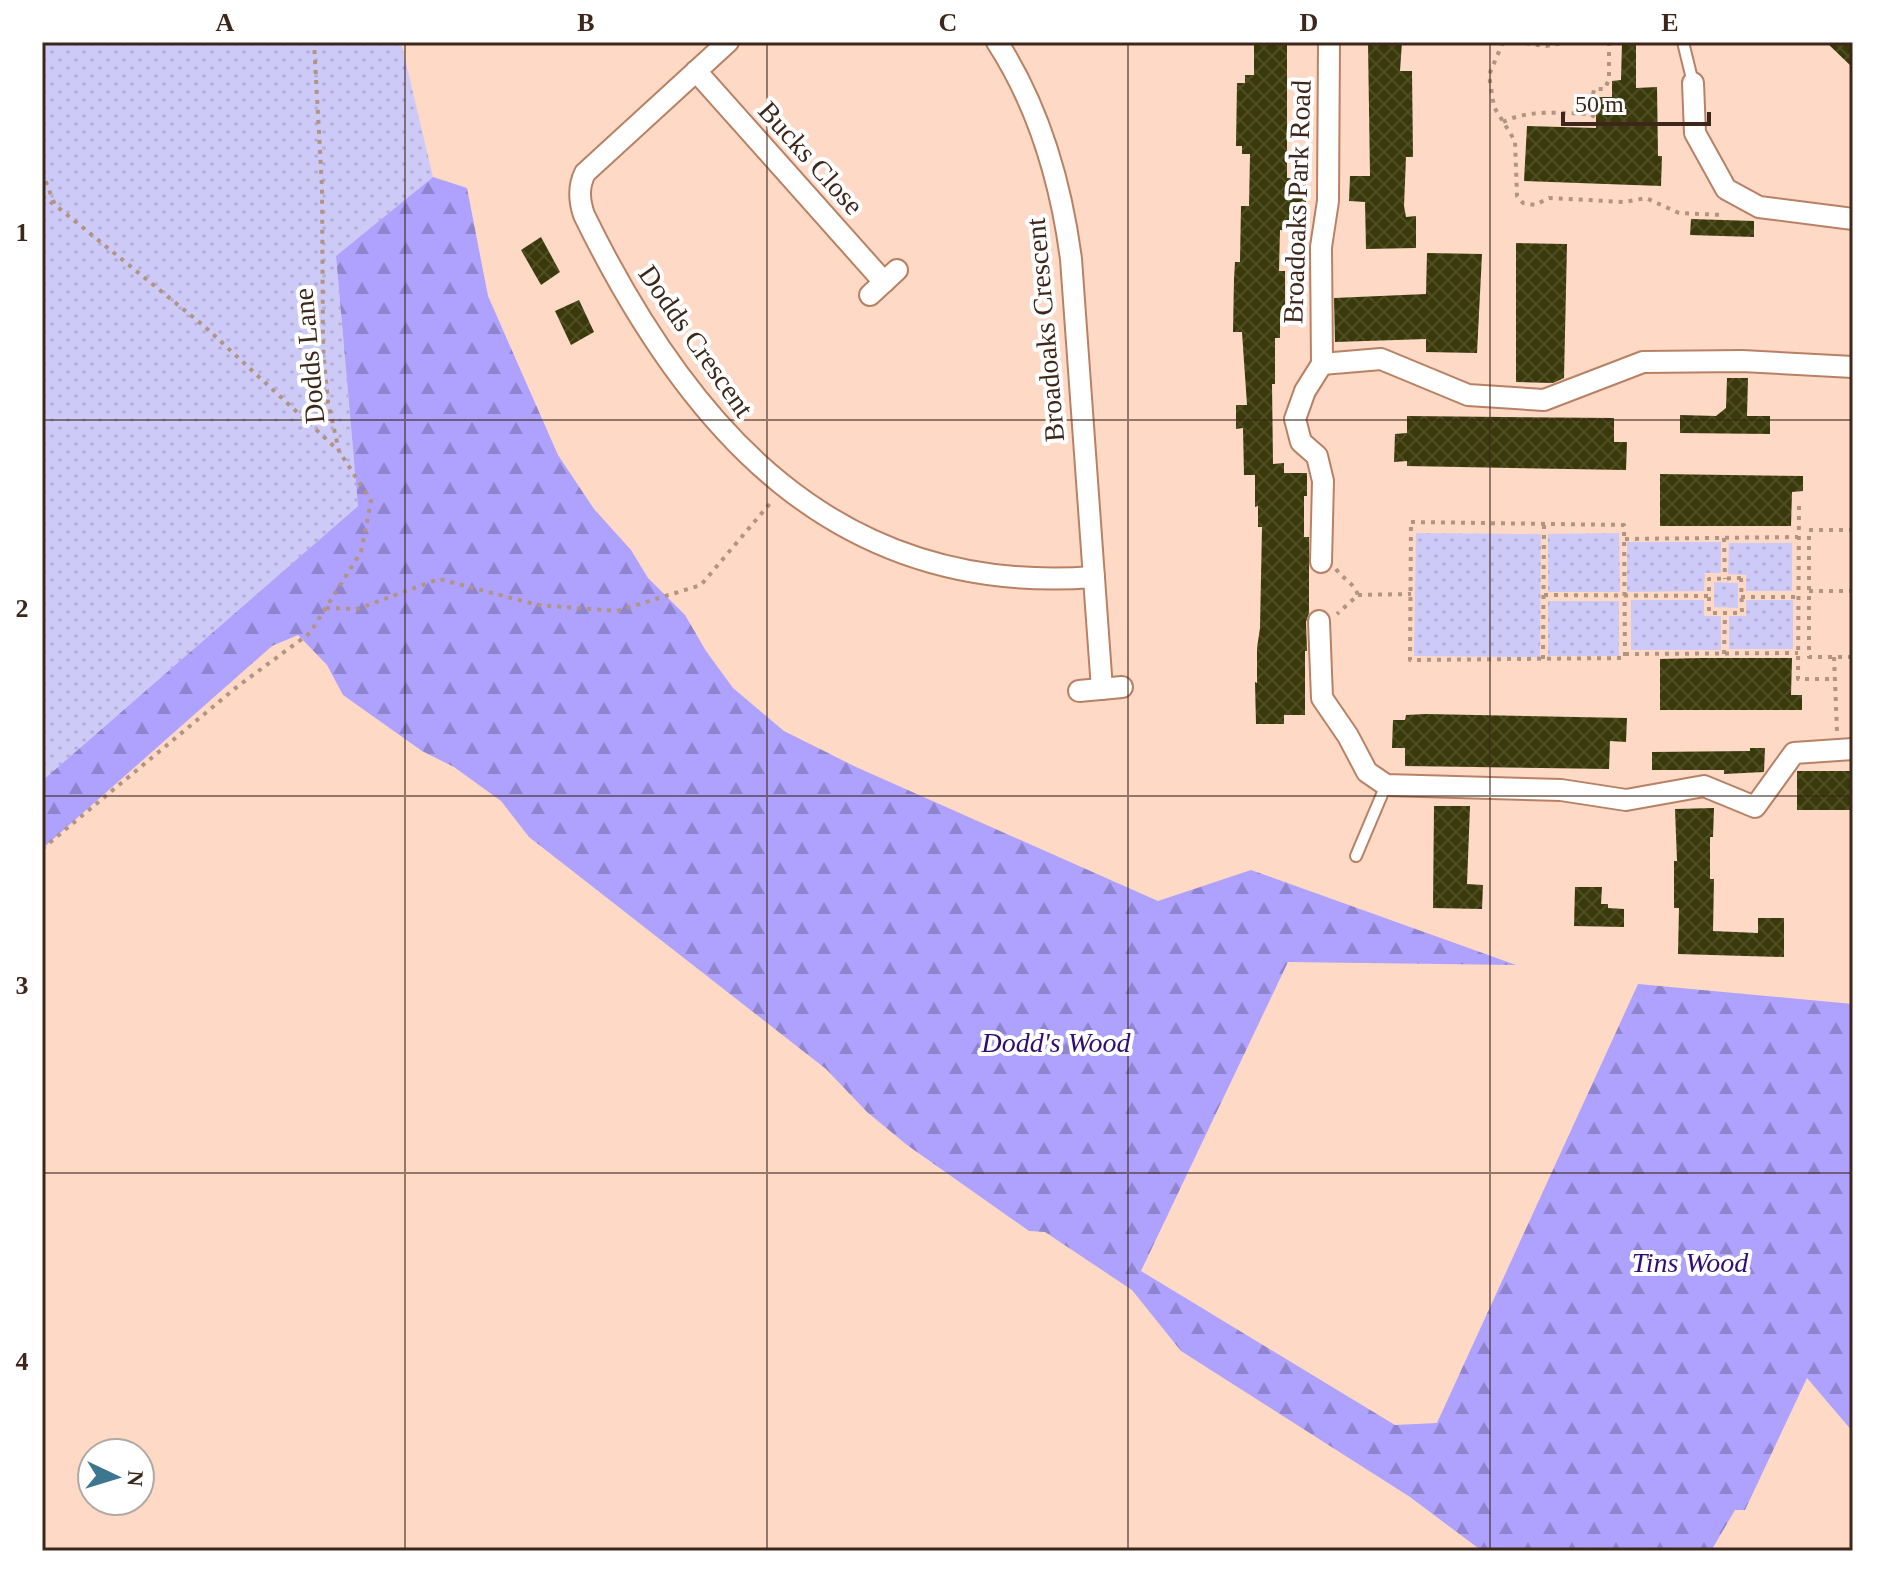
<svg xmlns="http://www.w3.org/2000/svg" width="1895" height="1593" viewBox="0 0 1895 1593" font-family="'Times New Roman',serif">
<style>
.grass{fill:url(#grass-dots)}
.forest{fill:url(#forest-firs)}
.building{fill:url(#building-cross-hatch)}
.lines{fill:none;stroke-linecap:round;stroke-linejoin:round}
.lane-casing{stroke:#b88164;stroke-width:14}
.street-casing{stroke:#b88164;stroke-width:24}
.path{stroke:#b29483;stroke-width:4;stroke-dasharray:4 6;stroke-linecap:butt}
.lane{stroke:#fff;stroke-width:10}
.street{stroke:#fff;stroke-width:20}
.grid{fill:none;stroke:#3d271b;stroke-width:2;stroke-opacity:0.55}
.labels{text-anchor:middle;dominant-baseline:central;stroke-width:8;stroke-linejoin:round;paint-order:stroke}
.street-label{font-size:28px;fill:#3d271b;stroke:#fff}
.park-label{font-size:28px;font-style:italic;fill:#310d73;stroke:#fff}
.neatline{fill:none;stroke:#3d271b;stroke-width:3}
.grid-label{font-size:26px;text-anchor:middle;font-weight:bold;fill:#3d271b}
</style>
<defs>
<pattern id="grass-dots" width="8" height="8" patternUnits="userSpaceOnUse" patternTransform="scale(2)"><rect width="8" height="8" fill="#cecaf8"/><path d="M2 2h.1M6 6h.1" fill="none" stroke="#b2aed4" stroke-width="1.8" stroke-linecap="round"/></pattern>
<pattern id="forest-firs" width="22" height="20" patternUnits="userSpaceOnUse" patternTransform="scale(2)"><rect width="22" height="20" fill="#aea2fe"/><path d="M5 1l3.5 6h-7zM16 11l3.5 6h-7z" fill="#8f84cd"/></pattern>
<pattern id="building-cross-hatch" width="8" height="8" patternUnits="userSpaceOnUse" patternTransform="scale(2)"><rect width="8" height="8" fill="#3a390a"/><path d="M0 0l8 8M0 8l8-8" fill="none" stroke="#4f4d25"/></pattern>
</defs>
<rect width="100%" height="100%" fill="#fdd9c6"/>
<!-- grass -->
<g class="grass">
<path d="M42 42H401L433 177 336 256 358 506 42 781Z"/>
<path d="M1416 533 1541 534 1540 657 1414 656Z"/>
<path d="M1619 533 1620 592H1548V534Z"/>
<path d="M1627 542H1721V573H1705L1704 591 1627 592Z"/>
<path d="M1729 543H1792V591H1746V575L1728 574Z"/>
<path d="M1714 582 1738 583V608L1714 607Z"/>
<path d="M1631 600H1704V616H1721V650H1631Z"/>
<path d="M1746 600H1793V649H1729V616H1746Z"/>
<rect x="1548" y="601" width="71" height="55"/>
</g>
<!-- forest -->
<path class="forest" d="M433 177 467 188 488 296 558 455 594 509 631 550 648 578 685 615 706 651 733 688 784 731 856 767 1158 901 1251 870 1516 965 1288 962 1141 1271 1395 1425 1437 1423 1638 984 1853 1004V1432L1807 1378 1745 1510H1735L1711 1551H1482L1410 1497 1181 1351 1132 1290 1045 1232 1029 1231 907 1145 867 1112 826 1069 529 837 501 801 454 767 422 751 343 695 327 665 298 635 272 646 42 849V781L358 506 336 256Z"/>
<!-- building -->
<g class="building">
<path d="M1254 42H1287V178L1306 179V202H1297V231L1280 230 1279 271H1285V323H1280V338H1275V384H1272L1273 464 1284 463V473H1307V496H1304V537H1309V613L1306 622 1307 651H1305V715H1284V724H1256L1255 682 1257 683V648L1260 628 1262 527H1258V506L1255 507V475H1244L1243 428 1236 429V405H1247L1242 332H1233L1234 279 1235 262H1240L1241 206H1249L1250 154H1242V146H1236L1237 83H1245V75H1254Z"/>
<path d="M1368 42H1402L1400 71H1412L1413 157H1406L1404 206 1406 217 1416 216V248L1366 249 1365 202 1349 201 1350 176H1370Z"/>
<path d="M1622 42H1636V88L1657 87 1658 156H1662L1661 186 1524 181 1527 126 1596 128V97H1612V81L1621 80Z"/>
<path d="M1826 42H1853V68Z"/>
<path d="M1691 219 1754 221V237L1690 235Z"/>
<path d="M541 237 560 272 541 285 521 250Z"/>
<path d="M1516 243 1567 244 1564 378 1553 383 1516 382Z"/>
<path d="M1427 253 1482 254 1477 353 1426 352V339L1335 342 1334 298 1426 294Z"/>
<path d="M579 300 594 332 571 345 555 311Z"/>
<path d="M1727 378H1748L1747 416H1770V434L1680 433V415L1716 416 1726 408Z"/>
<path d="M1407 416 1614 418V442H1627L1626 470 1407 466V461L1394 462 1395 434 1407 433Z"/>
<path d="M1660 474 1803 476V491L1792 492 1791 526H1660Z"/>
<path d="M1701 658H1792L1791 695H1802V710H1660V659Z"/>
<path d="M1426 714 1627 718 1626 742 1610 741 1609 769 1405 766V748H1392L1393 720H1405L1406 715Z"/>
<path d="M1750 748H1765L1764 772 1724 774V770H1652V752L1750 751Z"/>
<rect x="1797" y="771" width="56" height="39"/>
<path d="M1434 806H1470L1467 884 1483 885 1482 909 1433 908Z"/>
<path d="M1714 808 1713 837H1710V879H1714L1713 931 1758 933V918H1784V957L1678 954 1679 908H1674V861H1677L1675 809Z"/>
<path d="M1575 887H1602L1601 904H1608V908L1624 909V927L1574 926Z"/>
</g>
<g class="lines">
<!-- lane casing -->
<g class="lane-casing">
<g id="lane">
<path d="M1683 42 1693 83"/>
<path d="M1356 856 1386 785"/>
</g>
</g>
<!-- street casing -->
<g class="street-casing">
<g id="street">
<path d="M728 42 585 173C578 187 579 200 584 215 688 428 835 597 1094 577"/>
<path d="M997 42C1039 107 1061 183 1071 259L1102 689"/>
<path d="M1329 42 1328 201 1321 247 1322 364 1381 359 1468 395 1544 400 1643 362 1742 361 1853 367"/>
<path d="M696 71 884 282"/>
<path d="M1693 83 1695 133 1726 189 1759 207 1853 219"/>
<path d="M870 295 897 270"/>
<path d="M1321 562 1323 481 1317 456 1301 442 1295 419 1305 391 1322 364"/>
<path d="M1319 621 1322 698 1348 736 1367 772 1386 785 1561 790 1626 800 1704 786 1755 807 1794 753 1853 749"/>
<path d="M1079 691 1122 687"/>
</g>
</g>
<!-- path -->
<g class="path">
<path d="M1503 42 1489 75 1494 107 1515 141 1517 196 1523 203 1535 205 1549 198 1624 202 1646 198 1679 213 1723 215"/>
<path d="M1516 42 1546 46 1569 42"/>
<path d="M1590 114 1594 89H1605L1609 79V42"/>
<path d="M1503 122C1530 109 1560 113 1590 114L1596 118"/>
<path d="M42 172 55 205 204 326 338 450"/>
<path d="M42 196 53 204"/>
<path d="M1799 506 1798 679H1835"/>
<path d="M1411 522 1624 525 1625 658 1410 660Z"/>
<path d="M1853 530H1809V657H1853"/>
<path d="M1724 538 1725 579"/>
<path d="M1625 539 1798 537"/>
<path d="M1336 569C1343 579 1354 583 1358 595L1337 614"/>
<path d="M1741 578 1742 613H1709V579Z"/>
<path d="M1809 591H1853"/>
<path d="M1358 595 1411 594"/>
<path d="M1544 595 1709 596"/>
<path d="M1741 597H1798"/>
<path d="M326 608 357 609 439 579 538 605 617 611 701 585 772 501"/>
<path d="M1625 654 1798 653"/>
<path d="M1724 654 1725 613"/>
<path d="M1834 657 1837 731"/>
<path d="M1543 659 1544 524"/>
<path d="M42 849 238 686 310 633 361 552 371 501 339 451 328 402 323 348 322 187 314 42"/>
</g>
<!-- lane -->
<use href="#lane" class="lane"/>
<!-- street -->
<use href="#street" class="street"/>
</g>
<!-- grid -->
<path class="grid" d="M405 42V1551M767 42V1551M1128 42V1551M1490 42V1551M42 420H1853M42 796H1853M42 1173H1853"/>
<g class="labels">
<!-- street labels -->
<g class="street-label">
<text transform="translate(811 158) rotate(48)">Bucks Close</text>
<text transform="translate(1297 202) rotate(-88)">Broadoaks Park Road</text>
<text transform="translate(1045 330) rotate(-95)">Broadoaks Crescent</text>
<text transform="translate(696 341) rotate(55)">Dodds Crescent</text>
<text transform="translate(309 356) rotate(-95)">Dodds Lane</text>
</g>
<!-- park labels -->
<g class="park-label">
<text x="1056" y="1042">Dodd's Wood</text>
<text x="1690" y="1262">Tins Wood</text>
</g>
</g>
<!-- border -->
<rect width="1895" height="1593" fill="none" stroke="#ffffff" stroke-width="88"/>
<!-- north arrow -->
<g transform="translate(116 1477) rotate(94)"><circle r="38" fill="#ffffff" stroke="#b1a9a4" stroke-width="2"/>
<path d="M0-6L14 30L0 20L-14 30Z" fill="#3c768f"/>
<text y="-12" font-size="22" font-weight="bold" text-anchor="middle" fill="#3d271b">N</text>
</g>
<!-- scale -->
<path d="M1563 112v12h146v-12" fill="none" stroke="#3d271b" stroke-width="4"/>
<text x="1575" y="112" font-size="24" fill="#3d271b" stroke="#ffffff" stroke-width="6" paint-order="stroke">50 m</text>
<rect x="44" y="44" width="1807" height="1505" class="neatline"/>
<g class="grid-label">
<text x="225" y="31">A</text>
<text x="586" y="31">B</text>
<text x="948" y="31">C</text>
<text x="1309" y="31">D</text>
<text x="1670" y="31">E</text>
<text x="22" y="241">1</text>
<text x="22" y="617">2</text>
<text x="22" y="994">3</text>
<text x="22" y="1370">4</text>
</g>
</svg>
